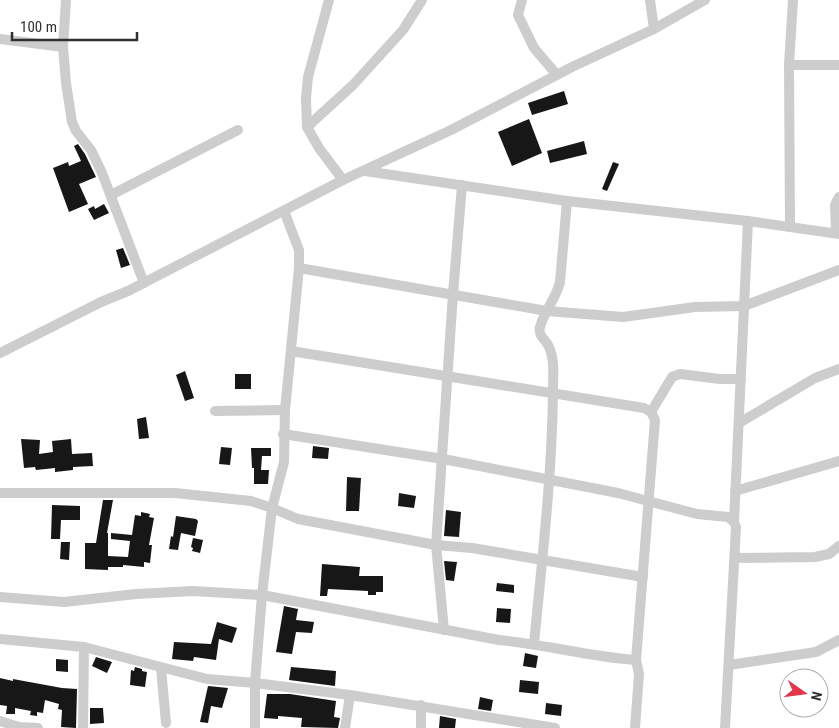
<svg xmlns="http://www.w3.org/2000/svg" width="839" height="728" viewBox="0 0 839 728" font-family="'Roboto Condensed',sans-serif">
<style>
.building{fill:#171717}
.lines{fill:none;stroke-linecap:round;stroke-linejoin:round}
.street{stroke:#cdcdcd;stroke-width:10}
</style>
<rect width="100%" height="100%" fill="#fff"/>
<!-- building -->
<g class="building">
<path d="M564 91 568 104 532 115 528 103Z"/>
<path d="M529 119 542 153 512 166 498 132Z"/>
<path d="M584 141 587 154 550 163 547 151Z"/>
<path d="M78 144 85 154 96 177 79 184 88 204 69 212 53 168 68 162 69 166 81 161 74 146Z"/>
<path d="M613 162 619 164 607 191 602 189Z"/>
<path d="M104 204 109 213 94 220 88 209 94 206 95 209Z"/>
<path d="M123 248 130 265 121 268 116 250Z"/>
<path d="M185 371 194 398 185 401 176 375Z"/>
<rect x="235" y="374" width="16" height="15"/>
<path d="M146 417 149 438 139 439 137 419Z"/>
<path d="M21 439 40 440 39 454 53 452 52 441 71 439 72 454 92 453 93 466 73 467V470L55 472V468L36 470 35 467 24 468Z"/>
<path d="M313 446 329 448 328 459 312 458Z"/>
<path d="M221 447 232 448 230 465 219 464Z"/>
<path d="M251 448H271V456H262L261 470H269L268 484H254V468H252Z"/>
<path d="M347 477 361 478 359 511H346Z"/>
<path d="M399 493 416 496 414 508 398 506Z"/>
<path d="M103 500H113L107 533H108V556L128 557 130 541 111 539V533L132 535 135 515 141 516V512L150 514 149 517 154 518 149 545H152L150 563 144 562V567L123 565V567H108V570L85 569V543H96Z"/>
<path d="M52 505 80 506V520H61L60 539H51Z"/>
<path d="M446 510 461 512 459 537 444 536Z"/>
<path d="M176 516 196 519 198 521 195 536 181 533 178 550 169 549 171 536 173 537Z"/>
<path d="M193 538 203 540 200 553 192 551 193 548 191 547Z"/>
<path d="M61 542H70L69 560 60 559Z"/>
<path d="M444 561 457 562 454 581 446 580Z"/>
<path d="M322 564 360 567 359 576H383V592H376V595H368V591L328 589 327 596H320Z"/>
<path d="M497 583 514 585V593L496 591Z"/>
<path d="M284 606 298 609 296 620 314 622 312 633 296 632 292 654 276 652Z"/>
<path d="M497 608 511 609 510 623 496 622Z"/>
<path d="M217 622 237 628 232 643 219 639 216 660 194 657 193 661 172 659 174 642 211 644Z"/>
<path d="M525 653 538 656 536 668 523 666Z"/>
<path d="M96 657 112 662 107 673 92 666Z"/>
<path d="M56 659 68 660V672L56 671Z"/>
<path d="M135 667 142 669V671L147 672 145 687 130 685 131 670 134 671Z"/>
<path d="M291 667 336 671 335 686 289 680Z"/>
<path d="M0 678 13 681V679L62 688 77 689 76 728 61 727 62 710 58 709 59 704 45 700 43 713 37 712V716L30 715 31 711 15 708V714H6L7 706 0 705Z"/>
<path d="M520 680 539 682 538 694 519 692Z"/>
<path d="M208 686 228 688 222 708 211 706 208 723 200 722Z"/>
<path d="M267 694H290L336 701 334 717 340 718 338 728 301 727 302 718 278 716V719L264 718Z"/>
<path d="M480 697 493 700 491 711 478 709Z"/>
<path d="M546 703 562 705 561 716 545 714Z"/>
<path d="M90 708H103L104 723 90 724Z"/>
<path d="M440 716 456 719 455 728H439Z"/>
</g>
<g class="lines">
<!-- street -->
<g class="street">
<path d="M66 0 63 47 66 83 72 122 76 131 91 150 102 173 144 283"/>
<path d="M329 0 308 77 306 98 307 127 319 148 343 180"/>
<path d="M522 0 518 15 534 48 557 75"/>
<path d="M650 0 654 29"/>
<path d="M0 39 63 47"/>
<path d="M789 65H839"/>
<path d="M307 127 353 85 403 30 422 0"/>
<path d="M365 171 567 201 748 221 839 234"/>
<path d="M111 195 238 130"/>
<path d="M284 211 299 250V268L285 410 284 462 272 508 298 519 436 545 472 548 643 577"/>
<path d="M790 227 789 65 793 0"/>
<path d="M836 233 835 205 839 197"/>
<path d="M299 268 547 311 623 317 695 307 744 306 839 270"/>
<path d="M291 351 644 408 651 412 655 420 636 660 639 674 635 728"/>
<path d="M0 353 101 302 128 291 343 180 451 130 572 67 654 29 705 0"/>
<path d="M215 411 285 410"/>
<path d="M651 412 672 377 680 374 720 379H741"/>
<path d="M739 423 815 378 839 369"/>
<path d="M283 434 443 459 618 493 697 514 728 517 734 522 736 527 725 728"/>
<path d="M735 491 839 461"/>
<path d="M0 493H175L251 501 272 508 262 595 499 640C545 644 590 657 636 660"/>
<path d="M734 522 748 221"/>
<path d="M735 558 815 557 829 554 839 546"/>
<path d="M0 597 64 602 136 594 193 591 262 595 255 683V728"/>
<path d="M444 630 436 545 453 294 462 185"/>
<path d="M0 639 84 647 207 679 255 683 350 695 555 728"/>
<path d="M534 644C542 560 552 476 553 392 553 378 555 360 549 347 546 339 538 337 540 327 544 311 556 299 560 282L567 201"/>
<path d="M729 665 816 652 839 640"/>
<path d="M161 668 166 723"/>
<path d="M421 705V728"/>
<path d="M0 721 19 727 38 728"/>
<path d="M83 728 84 647"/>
<path d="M345 728 350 695"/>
</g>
</g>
<!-- north arrow -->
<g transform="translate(804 693) rotate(104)"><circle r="24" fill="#ffffff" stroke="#acacac"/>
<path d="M0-4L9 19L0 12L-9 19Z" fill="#e2364c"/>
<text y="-8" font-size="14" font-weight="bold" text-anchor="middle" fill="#303030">N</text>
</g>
<!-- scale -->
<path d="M12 32v8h125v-8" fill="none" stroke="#303030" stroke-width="2.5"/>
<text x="20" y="32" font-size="15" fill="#303030" stroke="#ffffff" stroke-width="4" paint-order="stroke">100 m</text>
</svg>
